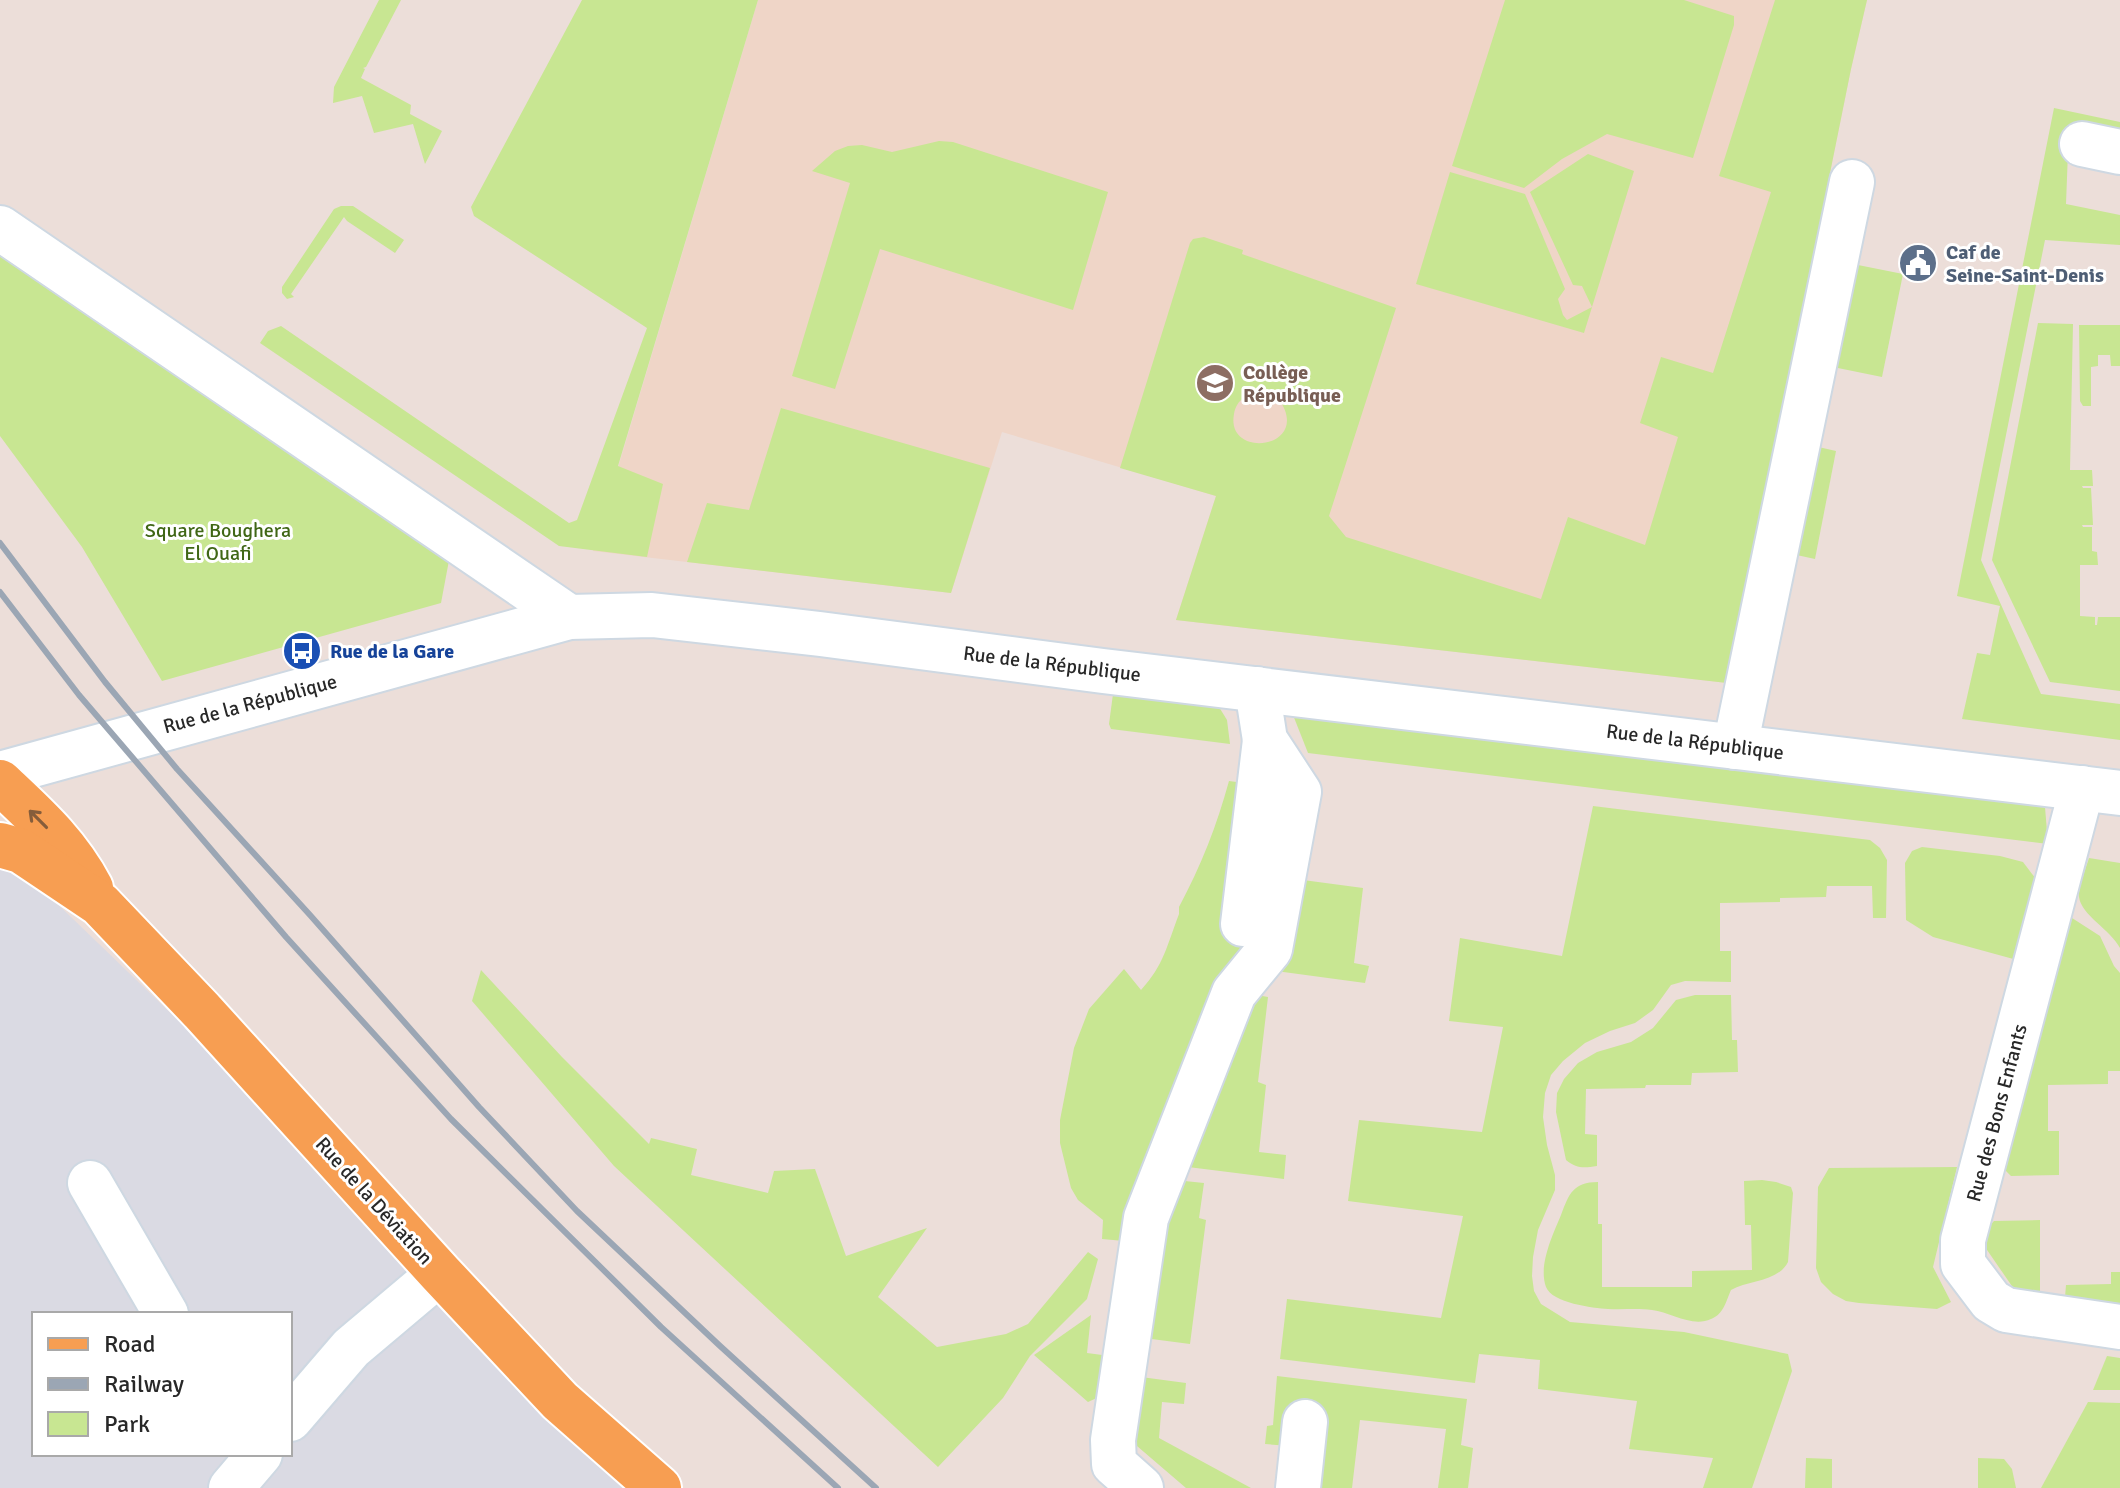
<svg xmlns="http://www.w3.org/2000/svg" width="2120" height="1488" viewBox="0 0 2120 1488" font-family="Signika,sans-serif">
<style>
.industrial{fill:#dadae3;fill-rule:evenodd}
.education{fill:#efd5c7}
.green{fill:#c8e692;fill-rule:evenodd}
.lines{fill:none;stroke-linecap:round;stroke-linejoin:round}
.minor-casing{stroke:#ced8e2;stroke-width:48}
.major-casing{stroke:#fff;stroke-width:48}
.minor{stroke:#fff;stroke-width:44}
.major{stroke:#f79e52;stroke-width:44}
.rail{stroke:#9ba6b4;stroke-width:6}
.oneway{stroke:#855d3b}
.labels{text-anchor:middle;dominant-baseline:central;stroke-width:6;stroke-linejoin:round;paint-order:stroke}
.service-label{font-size:20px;font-weight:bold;fill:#4e5e75;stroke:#fff;text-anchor:start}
.education-label{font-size:20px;font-weight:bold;fill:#785e54;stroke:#fff;text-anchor:start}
.park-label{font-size:20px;fill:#406716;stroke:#fff}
.transit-label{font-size:20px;font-weight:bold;fill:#164399;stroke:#fff;text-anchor:start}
.street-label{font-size:20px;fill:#282828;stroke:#fff}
</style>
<rect width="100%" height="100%" fill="#ecded9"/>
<!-- industrial -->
<path class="industrial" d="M0 867 42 889 440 1273 659 1488H0ZM34 1314H290V1454H34Z"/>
<!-- education -->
<path class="education" d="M758 0H1867L1851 69 1727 683 1176 620 1216 496 1002 432 951 593 593 551Z"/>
<!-- green -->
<g class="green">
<path d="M379 0H401L366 67 363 68 365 69 361 78 411 105 410 114 442 131 425 164 413 124 374 133 362 96 333 103 334 87Z"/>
<path d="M582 0H758L618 466 663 484 647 557 559 546 260 343 268 331 281 326 569 523 577 520 647 328 474 216 471 207Z"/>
<path d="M1505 0H1684L1734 16V25L1693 158 1607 134 1562 159 1524 188 1452 166Z"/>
<path d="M1775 0H1867L1851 69 1727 683 1176 620 1216 496 1120 468 1190 243 1193 239 1204 237 1243 250 1242 254 1396 308 1329 516 1346 537 1541 599 1568 517 1645 545 1678 437 1640 423 1661 357 1713 373 1771 192 1719 176ZM1261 391 1278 398C1315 448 1225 461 1234 414 1237 399 1247 394 1261 391Z"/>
<path d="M2054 108 2120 122V134L2069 125 2066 204 2120 215V245L2045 240 1981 560 2041 694 2120 704V740L1962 719 1977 653 1990 655 2000 606 1957 596Z"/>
<path d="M939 141 953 142 1108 192 1073 310 880 249 835 389 792 376 850 183 812 171 835 151 848 146 862 145 892 152Z"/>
<path d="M1588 154 1634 171 1584 333 1416 284 1450 172 1525 194 1565 289 1558 299 1563 315 1567 320 1592 307 1582 286 1573 285 1530 192Z"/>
<path d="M341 206H353L404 240 395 253 347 221 344 217 291 294 294 297 287 299 282 293V287L334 209Z"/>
<path d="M0 247 450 555 441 603 162 681 82 547 0 436Z"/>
<path d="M1853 264 1903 274 1882 377 1833 367Z"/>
<path d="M2038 323 2073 324 2070 470H2092L2093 486H2082L2083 488H2091L2093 525H2082L2083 527H2092V551L2097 552 2098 565H2080V616L2095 617V625H2097L2098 617H2120V691L2050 682 1992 560Z"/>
<path d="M2079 325H2120V366H2111L2110 355H2098V366L2091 367V406H2083L2080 401Z"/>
<path d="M781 408 990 468 951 593 687 562 707 503 749 510Z"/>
<path d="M1814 446 1836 451 1815 559 1792 554Z"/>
<path d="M1113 694 1219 707 1227 720 1230 744 1111 729 1109 724Z"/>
<path d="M1293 715 2045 807 2048 844 1308 753Z"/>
<path d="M1229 781 1244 783 1262 926 1124 1241 1102 1239 1103 1220 1078 1200 1071 1188 1060 1143V1120L1074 1048 1089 1009 1124 969 1141 990C1164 965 1167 945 1179 914V907C1201 866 1217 825 1229 781Z"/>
<path d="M1593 806 1870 840 1880 848 1887 860 1886 918H1873L1872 886H1827L1826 897 1780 898V902L1720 903V951H1731V982L1685 981 1671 985 1653 1010 1635 1023 1610 1031 1585 1043 1563 1061 1551 1075 1545 1093 1543 1117 1547 1145 1555 1175V1190L1538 1230 1533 1257 1532 1276 1534 1291 1541 1304 1570 1322 1684 1332 1788 1354 1792 1371 1752 1488H1703L1713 1458 1629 1449 1637 1401 1538 1389 1540 1360 1479 1354 1475 1383 1280 1359 1287 1299 1441 1318 1463 1216 1348 1201 1359 1120 1482 1132 1503 1027 1449 1021 1460 938 1562 956Z"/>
<path d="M1922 847 2000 856 2023 862 2039 883 2017 960 1933 937 1906 920 1905 863 1912 851Z"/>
<path d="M2089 858 2120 863V948C2111 930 2081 915 2079 897 2078 888 2086 868 2089 858Z"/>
<path d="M1303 880 1363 888 1354 963 1369 966 1365 983 1276 971Z"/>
<path d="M2072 918 2100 936 2114 966 2120 973V1071H2108V1084L2048 1085V1131H2059V1175L2011 1176 2006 1171 2004 1163Z"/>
<path d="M481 970 562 1057 649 1144 651 1138 697 1149 691 1175 768 1193 774 1171 815 1169 846 1256 927 1228 878 1297 937 1347 1006 1334 1028 1324 1088 1252 1098 1259 1087 1299 1030 1356 1003 1398 938 1467 614 1166 472 1001Z"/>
<path d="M1251 994 1268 997 1258 1082 1266 1085 1259 1152 1286 1155 1284 1179 1180 1166Z"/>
<path d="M1695 995H1731L1732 1040H1737L1738 1072 1692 1073 1691 1085H1646L1645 1088 1586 1089 1585 1134 1597 1135V1166C1584 1168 1577 1169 1566 1160L1556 1112 1557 1093 1564 1079 1578 1063 1597 1052 1631 1042 1653 1028 1676 1000Z"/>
<path d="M1957 1167 1933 1267 1951 1302 1937 1309 1859 1303 1846 1301 1833 1294 1821 1282 1816 1268 1818 1187 1829 1168Z"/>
<path d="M1175 1180 1204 1183 1199 1218 1206 1220 1190 1344 1144 1338Z"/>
<path d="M1762 1180 1776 1182 1791 1187 1793 1193 1788 1262C1778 1282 1749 1280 1731 1290 1726 1301 1724 1314 1711 1319 1692 1328 1671 1312 1652 1310 1637 1308 1623 1310 1608 1309 1593 1308 1552 1303 1546 1287 1538 1266 1553 1234 1561 1215 1569 1194 1573 1182 1598 1182V1224H1602V1287H1692V1271L1752 1270 1751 1225H1745L1744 1181Z"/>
<path d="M2040 1220V1296L2016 1292 1985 1247C1984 1236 1986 1229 1994 1221Z"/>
<path d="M2111 1272H2120V1305L2065 1297 2066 1285 2111 1284Z"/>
<path d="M1091 1315 1087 1353 1110 1356 1101 1396 1088 1402 1034 1355Z"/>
<path d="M2107 1356 2120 1358V1390H2093Z"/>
<path d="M1277 1376 1467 1399 1461 1445 1473 1448 1468 1488H1438L1446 1429 1360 1420 1352 1488H1315L1289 1446 1265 1444 1267 1426 1273 1425Z"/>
<path d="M1141 1377 1186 1383 1184 1404 1162 1402 1159 1438 1251 1488H1186L1130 1440Z"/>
<path d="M2088 1402 2120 1403V1488H2041Z"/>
<path d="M1806 1458 1832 1459V1488H1805Z"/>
<path d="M1978 1458 2004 1459 2012 1469 2016 1488H1978Z"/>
</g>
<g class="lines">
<!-- minor casing -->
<g class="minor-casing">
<g id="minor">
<path d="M2082 144 2120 152"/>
<path d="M0 228 569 617"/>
<path d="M1735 747 1852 182"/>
<path d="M0 774 569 617 652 615 820 634 1103 671 2120 793"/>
<path d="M2082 788 1963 1240V1264L1991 1301 2006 1310 2120 1327"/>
<path d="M1243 924 1265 740"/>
<path d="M90 1183 166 1314"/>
<path d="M290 1419 351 1348 440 1273"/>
<path d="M231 1488 260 1454"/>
<path d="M1141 1488 1114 1464 1113 1440 1146 1218 1234 993 1270 949 1299 792 1265 740 1257 689"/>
<path d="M1298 1488 1305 1422"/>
</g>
</g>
<!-- major casing -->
<g class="major-casing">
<g id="major">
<path d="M0 782C36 816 67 843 91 888"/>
<path d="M0 845 21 851 100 904 202 1011 440 1273 560 1401 659 1488"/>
</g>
</g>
<!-- minor -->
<use href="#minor" class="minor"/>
<!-- major -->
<use href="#major" class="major"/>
<!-- rail -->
<g class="rail">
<path d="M0 543 105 682 177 769 310 915 479 1107 577 1211 719 1345 876 1488"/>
<path d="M0 592 79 695 286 937 451 1119 661 1327 838 1488"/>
</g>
</g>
<!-- one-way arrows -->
<defs><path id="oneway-shaft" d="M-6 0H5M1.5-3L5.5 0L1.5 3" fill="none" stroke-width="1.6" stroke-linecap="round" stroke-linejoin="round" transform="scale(2)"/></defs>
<use class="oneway" href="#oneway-shaft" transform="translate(38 819) rotate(-135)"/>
<!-- icons -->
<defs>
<g id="civic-disc" transform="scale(2)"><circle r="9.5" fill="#5c6f8a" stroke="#fff"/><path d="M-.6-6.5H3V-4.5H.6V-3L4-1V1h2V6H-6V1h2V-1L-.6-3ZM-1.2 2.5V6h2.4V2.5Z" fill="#fff"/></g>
<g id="school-disc" transform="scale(2)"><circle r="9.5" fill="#8d6e63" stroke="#fff"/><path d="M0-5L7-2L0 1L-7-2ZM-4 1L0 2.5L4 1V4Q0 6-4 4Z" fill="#fff"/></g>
<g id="bus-disc" transform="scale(2)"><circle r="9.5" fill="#1a4fb4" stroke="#fff"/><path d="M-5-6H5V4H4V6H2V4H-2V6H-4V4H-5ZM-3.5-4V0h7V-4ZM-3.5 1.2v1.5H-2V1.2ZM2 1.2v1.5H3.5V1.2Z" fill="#fff"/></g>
</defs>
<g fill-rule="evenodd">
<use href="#civic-disc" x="1918" y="263"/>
<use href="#school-disc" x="1215" y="383"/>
<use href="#bus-disc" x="302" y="651"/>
</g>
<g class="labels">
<!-- service labels -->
<g class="service-label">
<text x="1946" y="252">Caf de<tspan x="1946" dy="23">Seine-Saint-Denis</tspan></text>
</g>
<!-- education labels -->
<g class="education-label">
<text x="1243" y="372">Collège<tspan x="1243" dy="23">République</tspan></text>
</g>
<!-- park labels -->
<g class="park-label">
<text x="218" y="530">Square Boughera<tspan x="218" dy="23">El Ouafi</tspan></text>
</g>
<!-- transit labels -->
<g class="transit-label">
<text x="330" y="651">Rue de la Gare</text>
</g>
<!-- street labels -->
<g class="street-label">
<text transform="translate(1052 664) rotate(7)">Rue de la République</text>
<text transform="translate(250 704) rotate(-15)">Rue de la République</text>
<text transform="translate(1695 742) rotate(7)">Rue de la République</text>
<text transform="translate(1997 1113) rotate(-75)">Rue des Bons Enfants</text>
<text transform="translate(374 1201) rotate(48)">Rue de la Déviation</text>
</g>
</g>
<!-- legend -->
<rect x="32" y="1312" width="260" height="144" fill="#ffffff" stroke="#a9a9a9" stroke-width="2"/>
<rect x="48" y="1338" width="40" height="12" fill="#f79e52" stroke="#a9a9a9" stroke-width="2"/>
<text x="104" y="1352" font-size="24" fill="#282828">Road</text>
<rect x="48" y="1378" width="40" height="12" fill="#9ba6b4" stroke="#a9a9a9" stroke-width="2"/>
<text x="104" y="1392" font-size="24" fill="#282828">Railway</text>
<rect x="48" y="1412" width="40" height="24" fill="#c8e692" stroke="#a9a9a9" stroke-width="2"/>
<text x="104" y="1432" font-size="24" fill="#282828">Park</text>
</svg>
